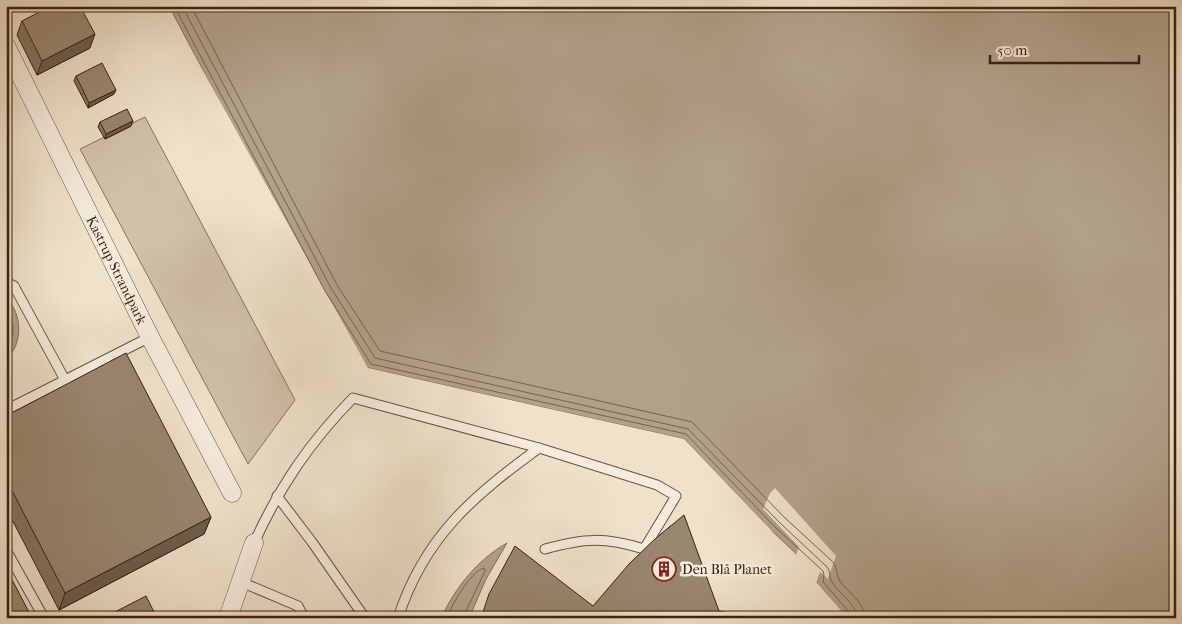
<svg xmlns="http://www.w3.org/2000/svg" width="1182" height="624" viewBox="0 0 1182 624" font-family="'IM FELL French Canon',serif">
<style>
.green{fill:#d1c1aa;stroke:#86725c}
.water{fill:#b2a18a;stroke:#826e58}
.pier{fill:#f0e2ca}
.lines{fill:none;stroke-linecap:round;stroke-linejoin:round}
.shore{stroke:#76624c;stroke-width:1}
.lane-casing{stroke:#68523c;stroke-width:11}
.street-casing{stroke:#68523c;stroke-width:19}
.lane{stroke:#f5ecdd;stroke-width:9}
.street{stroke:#f5ecdd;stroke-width:18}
.wall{fill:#84735f;stroke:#3a220d}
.shaded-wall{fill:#6b5e4e;stroke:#3a220d}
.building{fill:#99866f;stroke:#3a220d}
.labels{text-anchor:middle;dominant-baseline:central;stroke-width:5;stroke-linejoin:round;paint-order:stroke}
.street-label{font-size:14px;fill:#3a220d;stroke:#f5ecdd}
.poi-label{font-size:14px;fill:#3a220d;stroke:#f5ecdd;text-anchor:start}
</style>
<rect width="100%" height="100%" fill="#f0e2ca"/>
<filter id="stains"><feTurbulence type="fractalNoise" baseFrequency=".004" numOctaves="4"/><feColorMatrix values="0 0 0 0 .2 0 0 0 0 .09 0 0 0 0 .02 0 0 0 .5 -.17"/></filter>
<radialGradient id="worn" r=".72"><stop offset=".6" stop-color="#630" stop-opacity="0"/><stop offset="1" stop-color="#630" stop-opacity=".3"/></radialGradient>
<!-- green -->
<path class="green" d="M145 117 295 400 248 464 80 149Z"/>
<!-- water -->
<g class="water">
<path d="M169 6H1176V618H848L817 583 819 575 772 531 684 439 368 368 321 294Z"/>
<path d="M6 298C23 314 23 344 6 360Z"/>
<path d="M507 543 486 579 469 618H441C456 587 476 561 507 543Z"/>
</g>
<!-- pier -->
<g class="pier">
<path d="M166 6H167L368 368 684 439 772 531 779 540 682 441 367 370 319 295Z"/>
<path d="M775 488 836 556 828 579 820 572 816 585 817 576 796 555 799 547 763 509 770 493Z"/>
<path d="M817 583 848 618H844L816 585Z"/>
</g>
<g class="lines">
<!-- shore -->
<g class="shore">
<path d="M174 6 325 291 371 364 686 434 775 527 823 571 824 575 823 582 850 613 851 618"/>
<path d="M182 6 331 288 375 358 688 429 779 522 827 567C831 572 829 578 832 582 839 594 856 603 857 618"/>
<path d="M191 6 337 285 380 351 692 422 784 517 833 562C837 568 836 571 838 577 843 591 864 598 865 618"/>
<path d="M6 305C15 321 16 336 6 353"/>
<path d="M446 618C453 604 469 573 484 568L485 571 466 611 465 618"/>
</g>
<!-- lane casing -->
<g class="lane-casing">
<g id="lane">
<path d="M6 282 14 286 65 380"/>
<path d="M6 410 150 337"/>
<path d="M277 496 312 542 365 618"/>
<path d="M254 543C280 486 310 442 353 398L539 448 657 485 676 496 644 549C604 537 585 538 545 549"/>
<path d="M6 550 44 618"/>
<path d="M241 582 298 606 304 618"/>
<path d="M398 618C424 537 473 496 539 448"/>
</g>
</g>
<!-- street casing -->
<g class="street-casing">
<g id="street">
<path id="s1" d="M6 46 150 337 232 493"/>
<path d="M228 618 254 543"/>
</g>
</g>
<!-- lane -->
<use href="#lane" class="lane"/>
<!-- street -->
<use href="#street" class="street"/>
</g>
<!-- wall -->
<g class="wall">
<path d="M22 21 90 48 37 75 17 35Z"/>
<path d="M76 76 114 94 88 108 74 81Z"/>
<path d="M100 122 131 126 105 139 98 127Z"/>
<path d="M6 416 211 517 204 534 59 610 6 508Z"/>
<path d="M115 612 157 618H113Z"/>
</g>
<!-- shaded-wall -->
<g class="shaded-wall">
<path d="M40 6H46L39 10Z"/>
<path d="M95 34 90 48 37 75 42 61Z"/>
<path d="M116 90 114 94 88 108 89 103Z"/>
<path d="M133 121 131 126 105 139 106 134Z"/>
<path d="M211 517 204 534 59 610 65 593Z"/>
</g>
<!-- building -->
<g class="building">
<path d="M51 6H80L95 34 42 61 22 21Z"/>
<path d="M102 63 116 90 89 103 76 76Z"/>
<path d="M127 109 133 121 106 134 100 122Z"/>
<path d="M126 353 211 517 65 593 6 479V416Z"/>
<path d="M684 515 719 611 743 616 745 618H481L489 594 515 546 593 606 629 564 656 538Z"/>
<path d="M6 568 32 618H6Z"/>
<path d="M146 596 157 618H118L115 612Z"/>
</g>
<!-- icons -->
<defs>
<g id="building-ring" transform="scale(1.25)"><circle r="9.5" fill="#f5ecdd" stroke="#8f2418" stroke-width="1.5"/><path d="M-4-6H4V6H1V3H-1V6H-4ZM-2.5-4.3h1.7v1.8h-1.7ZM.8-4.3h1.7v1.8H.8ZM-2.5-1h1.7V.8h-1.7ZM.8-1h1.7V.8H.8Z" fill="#8f2418"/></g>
</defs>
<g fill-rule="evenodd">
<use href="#building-ring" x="664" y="569"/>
</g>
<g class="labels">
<!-- street labels -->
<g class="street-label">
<text stroke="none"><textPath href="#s1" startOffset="250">Kastrup Strandpark</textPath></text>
</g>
<!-- poi labels -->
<g class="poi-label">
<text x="682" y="569">Den Blå Planet</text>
</g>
</g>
<!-- margin -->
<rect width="1182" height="624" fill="none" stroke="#f0e2ca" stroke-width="25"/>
<rect x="8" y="8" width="1167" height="609" fill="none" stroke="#3a220d" stroke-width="2.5"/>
<rect x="12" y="12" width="1157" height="599" fill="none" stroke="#3a220d"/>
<!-- scale -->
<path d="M990 55v8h149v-8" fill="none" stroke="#3a220d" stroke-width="2.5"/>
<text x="997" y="55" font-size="15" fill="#3a220d" stroke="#f5ecdd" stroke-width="4" paint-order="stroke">50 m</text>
<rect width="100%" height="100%" filter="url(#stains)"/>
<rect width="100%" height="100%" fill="url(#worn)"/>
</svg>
